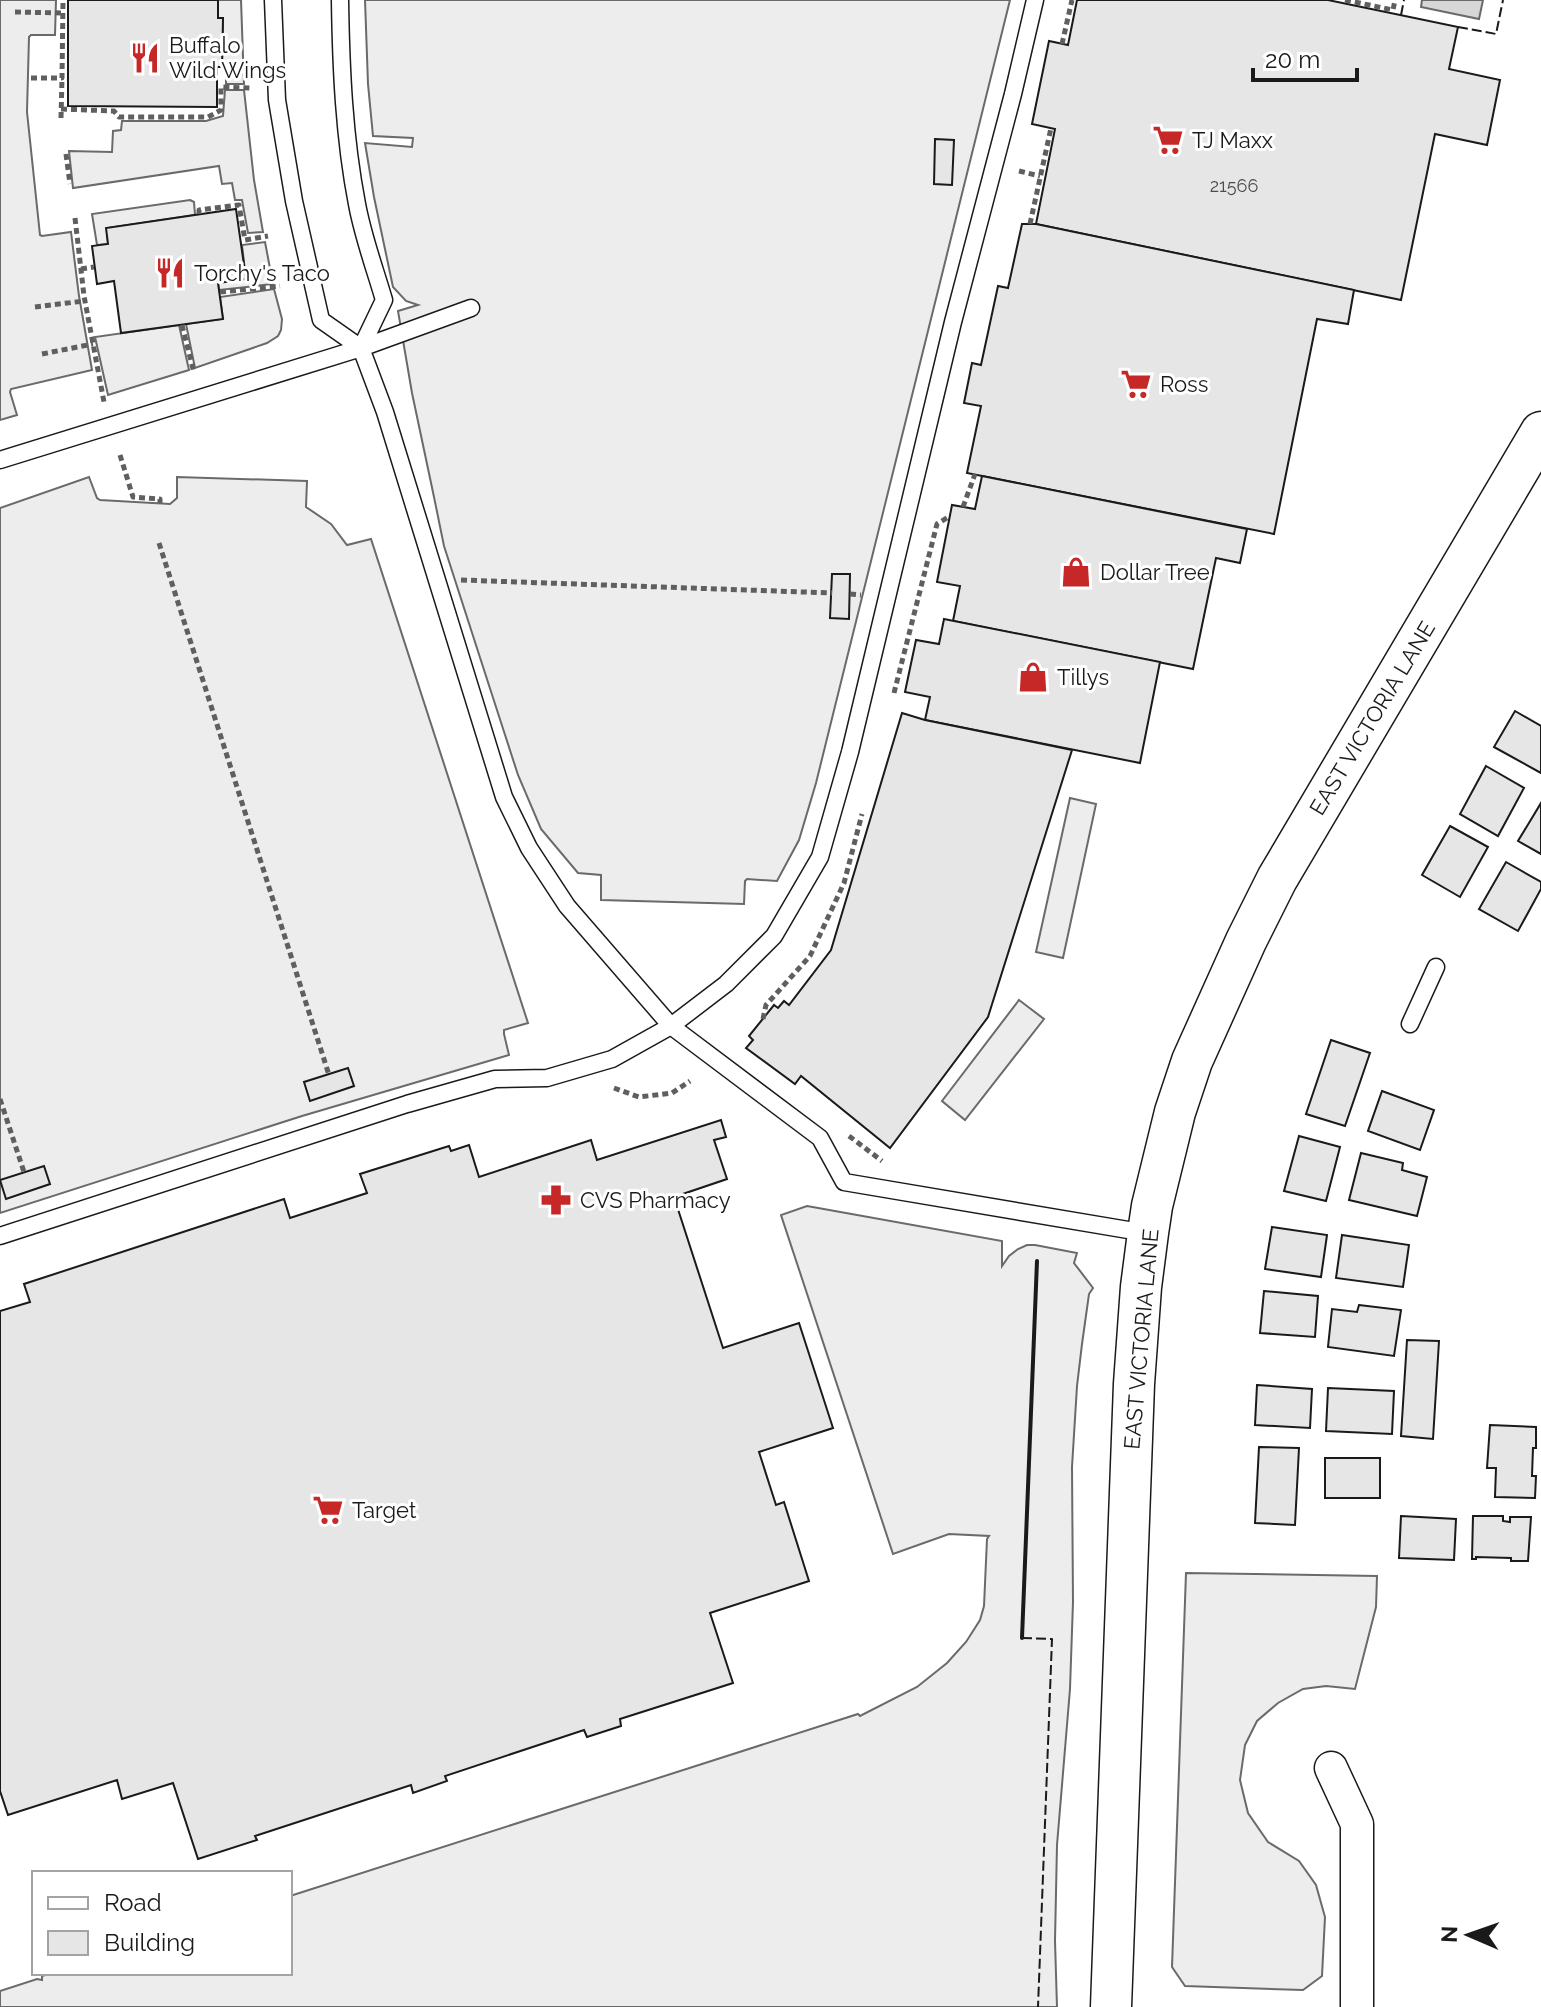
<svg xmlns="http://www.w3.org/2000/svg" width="1541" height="2007" viewBox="0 0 1541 2007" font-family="Raleway,sans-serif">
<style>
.built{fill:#ededed;stroke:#6a6a6a;stroke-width:2}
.water{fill:#d7d7d7;stroke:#6a6a6a;stroke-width:2}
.building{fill:#e6e6e6;stroke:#1a1a1a;stroke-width:2}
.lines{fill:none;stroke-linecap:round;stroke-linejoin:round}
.service-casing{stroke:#1a1a1a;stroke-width:19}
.minor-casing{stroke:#1a1a1a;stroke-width:35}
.tertiary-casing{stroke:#1a1a1a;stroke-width:43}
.path{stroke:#5f5f5f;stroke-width:5;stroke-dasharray:6 4;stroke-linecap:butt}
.service{stroke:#fff;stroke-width:16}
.minor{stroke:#fff;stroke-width:32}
.tertiary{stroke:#fff;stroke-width:40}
.fence{stroke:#1a1a1a;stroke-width:2;stroke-dasharray:10 4;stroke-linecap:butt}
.wall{stroke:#1a1a1a;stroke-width:4}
.labels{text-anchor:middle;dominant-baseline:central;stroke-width:6;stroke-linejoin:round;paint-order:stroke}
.number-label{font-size:18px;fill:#4d4d4d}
.poi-label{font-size:22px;fill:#1a1a1a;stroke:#fff;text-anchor:start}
.street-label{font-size:22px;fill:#1a1a1a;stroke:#fff}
</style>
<rect width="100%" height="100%" fill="#fff"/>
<!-- built -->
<g class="built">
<path d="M0 0H56L55 35H31L29 37 27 112 40 235 42 236 71 232 79 296 92 370 11 389 10 392 17 415 0 420Z"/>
<path d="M218 0H241L244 84H226V67H222L223 19 218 18Z"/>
<path d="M365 0H1010L816 783 799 840 777 881 747 879 745 881 744 904 601 900V875L578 873 541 829 518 775 485 673 444 546 434 497 412 393 398 311 418 305 406 301 393 287 374 197 365 143 412 147 413 138 373 136 368 84Z"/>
<path d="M225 90H244L254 180 263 232 248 233 242 200H235L232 183 222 184 219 166 73 188 69 151 112 152 113 131 121 130 122 121H206L223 116Z"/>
<path d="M190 200 194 202 195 215 107 228 108 244 97 245 92 214Z"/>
<path d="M265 242 273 284 219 290 218 283 246 279 242 245Z"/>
<path d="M274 289 282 319 281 330 278 336 267 343 195 368 186 324 223 319 220 297Z"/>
<path d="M179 325 189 370 108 395 95 337Z"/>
<path d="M89 477 97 498 100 500 170 504 177 498V477L307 481 306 507 331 524 347 545 371 539 528 1023 504 1030V1034L509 1055 302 1116 0 1213V508Z"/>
<path d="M1070 798 1096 804 1063 958 1036 952Z"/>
<path d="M1019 1000 1044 1019 965 1120 942 1101Z"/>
<path d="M807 1206 1002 1241V1266L1009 1256 1018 1249 1027 1245H1035L1077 1253 1074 1263 1093 1288 1089 1294 1082 1344 1077 1386 1072 1467 1073 1602 1070 1689 1057 1845 1055 1941 1057 2007H0V1991L37 1979 42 1980V1976L52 1973H290V1896L858 1714 860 1716 917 1687 947 1663 966 1642 980 1620 984 1606 987 1539 989 1536 949 1534 893 1554 781 1215Z"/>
<path d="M1186 1573 1377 1576 1376 1607 1355 1689 1326 1686 1303 1689 1278 1703 1257 1721 1245 1745 1240 1780 1248 1813 1268 1842 1299 1861 1316 1885 1325 1917 1322 1976 1303 1990 1185 1986 1172 1967Z"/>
</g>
<!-- water -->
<path class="water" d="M1422 0H1483L1479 19 1421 7Z"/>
<!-- building -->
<g class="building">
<path d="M68 0H218V18H223L222 67H217V107L68 106Z"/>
<path d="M1077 0H1328L1458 27 1449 69 1500 80 1487 145 1435 134 1401 300 1036 224 1055 129 1032 124 1049 41 1068 45Z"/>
<path d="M935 139 954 140 952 185 934 184Z"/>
<path d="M236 209 246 279 218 283 223 319 121 333 114 281 97 284 92 246 108 244 106 228Z"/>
<path d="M1022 224H1036L1354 290 1348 324 1317 319 1274 534 967 473 981 406 964 403 972 363 981 365 998 286 1008 288Z"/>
<path d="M982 476 1247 529 1240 563 1216 558 1193 669 953 621 960 586 937 582 952 505 975 509Z"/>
<path d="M832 574H850L849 619 830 618Z"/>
<path d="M944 619 1160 662 1140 763 925 720 930 697 905 692 916 640 939 644Z"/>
<path d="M1515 711 1541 726V773L1494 747Z"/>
<path d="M902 713 925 720 1072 750 988 1017 890 1148 801 1076 795 1084 746 1048 753 1040 749 1036 774 1005 778 1008 784 1001 789 1005 831 950Z"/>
<path d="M1486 766 1524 788 1498 836 1460 814Z"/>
<path d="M1541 803V854L1518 841Z"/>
<path d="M1450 826 1488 847 1460 897 1422 875Z"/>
<path d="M1506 862 1541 882V889L1518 931 1479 909Z"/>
<path d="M1331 1040 1370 1053 1345 1126 1306 1114Z"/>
<path d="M348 1068 354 1086 310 1101 304 1082Z"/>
<path d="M1382 1091 1434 1110 1420 1150 1368 1131Z"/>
<path d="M721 1120 726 1137 714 1140 727 1179 674 1197 723 1348 799 1323 833 1428 759 1452 776 1505 784 1502 809 1581 710 1613 733 1683 620 1719 621 1726 587 1737 584 1730 445 1776 447 1781 413 1793 411 1785 255 1836 257 1840 198 1859 173 1783 122 1799 117 1780 8 1815 0 1791V1311L30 1302 24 1284 284 1199 290 1218 367 1193 360 1174 449 1146 451 1151 469 1145 479 1177 591 1140 597 1160Z"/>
<path d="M1299 1136 1340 1147 1326 1201 1284 1191Z"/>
<path d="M1361 1153 1403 1163 1402 1170 1427 1177 1417 1216 1349 1200Z"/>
<path d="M44 1166 50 1184 6 1199 0 1180Z"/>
<path d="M1272 1227 1327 1235 1321 1277 1265 1269Z"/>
<path d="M1342 1235 1409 1245 1403 1287 1336 1278Z"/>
<path d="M1264 1291 1318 1296 1315 1337 1260 1333Z"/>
<path d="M1359 1305 1401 1310 1394 1356 1328 1347 1332 1309 1357 1312Z"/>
<path d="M1407 1340 1439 1341 1433 1439 1401 1436Z"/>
<path d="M1257 1385 1312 1389 1310 1428 1255 1425Z"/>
<path d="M1328 1388 1394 1391 1392 1434 1326 1431Z"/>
<path d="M1490 1425 1536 1427V1448H1533L1532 1476H1536L1535 1498 1495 1497 1496 1468H1487Z"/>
<path d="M1259 1447 1299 1448 1295 1525 1255 1523Z"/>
<rect x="1325" y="1458" width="55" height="40"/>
<path d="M1401 1516 1456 1519 1454 1560 1399 1558Z"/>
<path d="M1473 1516H1503V1521L1510 1522V1517H1531L1528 1561H1511V1558L1476 1557V1559H1472Z"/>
</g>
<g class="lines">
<!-- service casing -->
<g class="service-casing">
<g id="service">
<path d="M273 0 277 100 294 201 321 320 361 348 385 412 504 797 529 848 567 906 671 1026 820 1138 844 1182 1146 1233"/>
<path d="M340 0C341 68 344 137 357 204 363 237 375 269 384 300L361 348"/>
<path d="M0 460 361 348 471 308"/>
<path d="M1410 1024 1436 967"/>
<path d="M0 1236 407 1104 495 1079 547 1078 612 1059 671 1026 726 984 774 936 820 857 850 752 953 322 1013 94 1035 0"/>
</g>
</g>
<!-- minor casing -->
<g class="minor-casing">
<path id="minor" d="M1331 1768 1357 1824V2007"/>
</g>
<!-- tertiary casing -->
<g class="tertiary-casing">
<path id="tertiary" d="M1111 2007 1134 1384 1141 1287 1148 1233 1152 1206 1175 1112 1192 1061 1246 941 1277 879 1541 432"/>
</g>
<!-- path -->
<g class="path">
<path d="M1345 0 1393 10 1395 0"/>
<path d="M15 12 63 13"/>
<path d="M1062 44 1072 0"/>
<path d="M31 78H62L63 0"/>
<path d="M61 109 114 111 119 117H208L221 110V87L250 88"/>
<path d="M61 118 62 78"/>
<path d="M66 154 70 184"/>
<path d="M1019 171 1040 176"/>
<path d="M199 214V210L239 205 245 240 268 236"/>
<path d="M75 218 84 296 104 402"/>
<path d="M1030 224 1051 128"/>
<path d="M81 269 94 267"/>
<path d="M220 292 280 286"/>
<path d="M35 307 84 301"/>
<path d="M182 325 194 373"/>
<path d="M42 354 93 344"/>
<path d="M120 455 133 497 160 499V503"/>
<path d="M963 507 975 474"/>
<path d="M159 543 329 1075"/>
<path d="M461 580 832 593"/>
<path d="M850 594 861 595"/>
<path d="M894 693 937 524 950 516"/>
<path d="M763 1019 766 1005 810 956 844 883 862 814"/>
<path d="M614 1088 639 1097 672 1093 690 1081"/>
<path d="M0 1099 24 1172"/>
<path d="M849 1136 882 1161"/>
</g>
<!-- service -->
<use href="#service" class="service"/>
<!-- minor -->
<use href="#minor" class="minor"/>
<!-- tertiary -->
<use href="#tertiary" class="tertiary"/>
<!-- fence -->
<g class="fence">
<path d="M1401 15 1404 0"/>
<path d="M1458 27 1496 34 1503 0"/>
<path d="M1022 1638 1052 1639 1038 2007"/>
</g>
<!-- wall -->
<path class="wall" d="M1022 1638 1037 1261"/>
</g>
<!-- icons -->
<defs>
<g id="restaurant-bare" transform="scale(2.4)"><path d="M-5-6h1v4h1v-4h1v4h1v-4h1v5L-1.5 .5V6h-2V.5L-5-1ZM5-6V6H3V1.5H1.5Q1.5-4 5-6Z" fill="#c62828" stroke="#fff" stroke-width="2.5" paint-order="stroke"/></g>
<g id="supermarket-bare" transform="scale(2.4)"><path d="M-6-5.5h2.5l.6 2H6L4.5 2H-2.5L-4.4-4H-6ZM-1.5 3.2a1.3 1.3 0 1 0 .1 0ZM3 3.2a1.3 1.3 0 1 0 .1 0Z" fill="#c62828" stroke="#fff" stroke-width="2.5" paint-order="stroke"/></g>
<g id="shop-bare" transform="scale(2.4)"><path d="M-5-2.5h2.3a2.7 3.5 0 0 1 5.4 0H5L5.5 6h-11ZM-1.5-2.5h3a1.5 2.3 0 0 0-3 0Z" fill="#c62828" stroke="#fff" stroke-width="2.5" paint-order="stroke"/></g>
<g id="pharmacy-bare" transform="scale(2.4)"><path d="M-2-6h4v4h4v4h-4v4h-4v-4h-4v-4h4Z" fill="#c62828" stroke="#fff" stroke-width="2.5" paint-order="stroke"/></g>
</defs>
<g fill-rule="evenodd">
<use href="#restaurant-bare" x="145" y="58"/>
<use href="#supermarket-bare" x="1168" y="140"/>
<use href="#restaurant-bare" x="170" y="273"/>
<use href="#supermarket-bare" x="1136" y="384"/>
<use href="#shop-bare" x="1076" y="572"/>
<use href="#shop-bare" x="1033" y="677"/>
<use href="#pharmacy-bare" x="556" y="1200"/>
<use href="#supermarket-bare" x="328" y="1510"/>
</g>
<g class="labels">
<!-- number labels -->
<g class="number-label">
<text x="1234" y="185">21566</text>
</g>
<!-- poi labels -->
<g class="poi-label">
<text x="169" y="45">Buffalo<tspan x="169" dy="25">Wild Wings</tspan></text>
<text x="1192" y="140">TJ Maxx</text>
<text x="194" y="273">Torchy's Taco</text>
<text x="1160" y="384">Ross</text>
<text x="1100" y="572">Dollar Tree</text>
<text x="1057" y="677">Tillys</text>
<text x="580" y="1200">CVS Pharmacy</text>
<text x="352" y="1510">Target</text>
</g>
<!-- street labels -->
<g class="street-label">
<text transform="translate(1372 718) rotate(-59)">EAST VICTORIA LANE</text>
<text transform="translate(1141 1339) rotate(-85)">EAST VICTORIA LANE</text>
</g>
</g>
<!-- legend -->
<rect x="32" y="1871" width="260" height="104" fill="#ffffff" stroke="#a3a3a3" stroke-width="2"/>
<rect x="48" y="1897" width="40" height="12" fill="#ffffff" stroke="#a3a3a3" stroke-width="2"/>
<text x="104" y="1911" font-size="24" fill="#1a1a1a">Road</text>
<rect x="48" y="1931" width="40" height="24" fill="#e6e6e6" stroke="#a3a3a3" stroke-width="2"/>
<text x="104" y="1951" font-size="24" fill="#1a1a1a">Building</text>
<!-- north arrow -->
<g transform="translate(1469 1935) rotate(272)" stroke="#ffffff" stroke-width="6" paint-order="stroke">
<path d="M0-6L14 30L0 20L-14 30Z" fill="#1a1a1a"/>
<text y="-12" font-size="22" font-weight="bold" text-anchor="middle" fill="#1a1a1a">N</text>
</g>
<!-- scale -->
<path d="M1253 68v12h104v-12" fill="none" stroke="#1a1a1a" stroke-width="4"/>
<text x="1265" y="68" font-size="24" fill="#1a1a1a" stroke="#ffffff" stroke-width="6" paint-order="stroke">20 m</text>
</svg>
